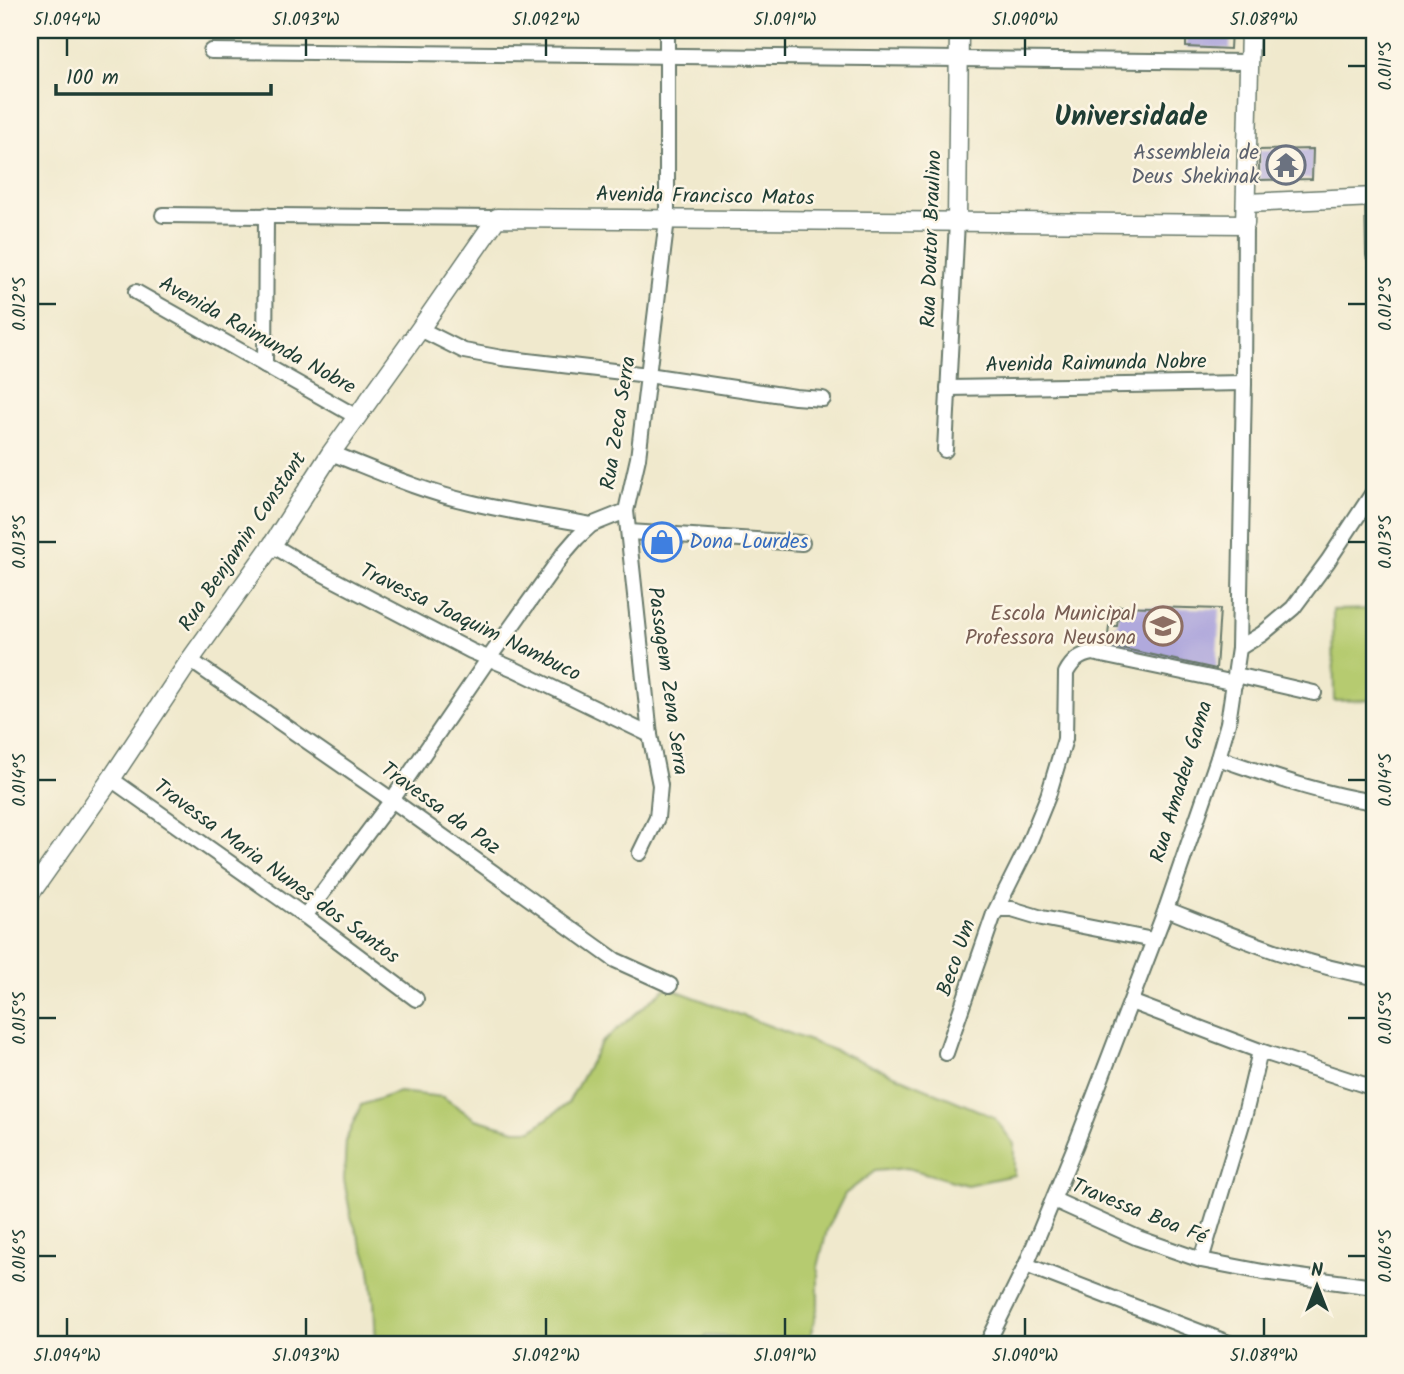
<svg xmlns="http://www.w3.org/2000/svg" width="1404" height="1374" viewBox="0 0 1404 1374" font-family="Kalam,sans-serif">
<style>
.green{fill:#b6cb6f;stroke:#6a8452;stroke-width:2}
.building{fill:#b0a9dc}
.lines{fill:none;stroke-linecap:round;stroke-linejoin:round}
.minor-casing{stroke:#68796a;stroke-width:18}
.tertiary-casing{stroke:#68796a;stroke-width:21}
.minor{stroke:#fff;stroke-width:14}
.tertiary{stroke:#fff;stroke-width:18}
.ticks{fill:none;stroke:#1f3d34;stroke-width:2.5}
.labels{text-anchor:middle;dominant-baseline:central;stroke-width:5;stroke-linejoin:round;paint-order:stroke}
.worship-label{font-size:21px;fill:#5b616d;stroke:#fcf5e5;text-anchor:end}
.street-label{font-size:21px;fill:#1f3d34;stroke:#fcf5e5}
.shop-label{font-size:21px;fill:#366cbe;stroke:#fcf5e5;text-anchor:start}
.education-label{font-size:21px;fill:#785e54;stroke:#fcf5e5;text-anchor:end}
.district-label{font-size:28px;font-weight:bold;fill:#1f3d34;stroke:#fcf5e5}
.neatline{fill:none;stroke:#1f3d34;stroke-width:2.5}
.ticks-label{font-size:18px;text-anchor:middle;fill:#1f3d34}
</style>
<rect width="100%" height="100%" fill="#fcf5e5"/>
<filter id="ink" filterUnits="userSpaceOnUse"><feTurbulence type="fractalNoise" baseFrequency=".0143" numOctaves="2"/><feDisplacementMap in="SourceGraphic" scale="14" xChannelSelector="R" yChannelSelector="G"/><feConvolveMatrix kernelMatrix="1 2 1 2 8 2 1 2 1" color-interpolation-filters="sRGB"/></filter>
<filter id="wash" filterUnits="userSpaceOnUse"><feTurbulence type="fractalNoise" baseFrequency=".00686" numOctaves="4" result="noise"/><feDisplacementMap in="SourceGraphic" scale="28" xChannelSelector="R" yChannelSelector="G"/><feGaussianBlur stdDeviation="1.57" result="paint"/><feColorMatrix in="noise" values="0 0 0 0 0 0 0 0 0 0 0 0 0 0 0 0 0 1.4 0 .05"/><feComposite in="paint" operator="in"/></filter>
<g filter="url(#wash)">
<rect width="100%" height="100%" fill="#f0e9cd"/>
<!-- green -->
<g class="green">
<path d="M1374 609V700L1334 701 1333 610Z"/>
<path d="M667 987 849 1056 994 1117 1014 1144V1175L967 1185 907 1168 875 1171 845 1194 827 1230 818 1267V1305L809 1343 756 1344 730 1337 706 1336 702 1344H376L374 1302 369 1263 351 1217 344 1180 346 1140 361 1105 399 1092 443 1097 475 1119 515 1130H532L568 1103 601 1043Z"/>
</g>
<g id="blocks">
<!-- building -->
<g class="building">
<path d="M1186 30H1231L1230 49 1186 47Z"/>
<path d="M1313 149 1312 179 1259 180V150Z"/>
<path d="M1119 606 1220 609 1216 669 1107 645 1109 626H1117Z"/>
</g>
</g>
</g>
<g filter="url(#ink)">
<use href="#blocks" fill-opacity="0" stroke="#68796a" stroke-width="2"/>
<g class="lines">
<!-- minor casing -->
<g class="minor-casing">
<g id="minor">
<path d="M211 51 1249 62"/>
<path d="M1373 197 1374 255"/>
<path d="M163 215 497 218"/>
<path d="M136 292 357 417"/>
<path d="M420 329 464 351 502 358 648 375 795 397 823 399"/>
<path d="M265 365 266 215"/>
<path d="M948 388 1244 383"/>
<path d="M945 450 957 222"/>
<path d="M331 453C377 471 421 491 469 502 509 512 551 517 591 525"/>
<path d="M626 511 650 735 660 785 657 818 640 853"/>
<path d="M629 532 802 543"/>
<path d="M272 545 302 563 471 651 514 669 650 735"/>
<path d="M1239 648 1262 634 1293 608 1328 561 1374 491"/>
<path d="M190 660 392 800 615 960 670 985"/>
<path d="M1236 675 1314 693"/>
<path d="M1218 758C1269 775 1320 794 1374 802"/>
<path d="M111 779 305 916 416 999"/>
<path d="M1166 909C1234 936 1301 965 1374 977"/>
<path d="M994 914 998 909H1012L1042 918 1153 940"/>
<path d="M305 916 392 800 489 658 564 553 577 538 591 525 626 511 638 458 667 219V30"/>
<path d="M1131 1002 1260 1051 1374 1088"/>
<path d="M946 1053 994 914 1026 850 1048 796 1065 739 1066 673C1072 662 1079 655 1092 653L1235 683"/>
<path d="M1054 1200 1138 1238 1201 1260 1263 1272 1374 1287"/>
<path d="M1201 1260 1245 1114 1260 1051"/>
<path d="M1026 1265 1231 1344"/>
<path d="M987 1344 1026 1265 1076 1144 1166 909 1218 758 1228 723 1239 648 1244 383 1245 224"/>
</g>
</g>
<!-- tertiary casing -->
<g class="tertiary-casing">
<g id="tertiary">
<path d="M1247 203 1374 197"/>
<path d="M957 222 959 30"/>
<path d="M30 894 111 779 190 660 272 545 331 453 420 329 497 218 1245 224 1250 30"/>
</g>
</g>
<!-- minor -->
<use href="#minor" class="minor"/>
<!-- tertiary -->
<use href="#tertiary" class="tertiary"/>
</g>
</g>
<!-- ticks -->
<path class="ticks" d="M67 38V56M306 38V56M546 38V56M785 38V56M1025 38V56M1264 38V56M1348 66H1366M38 304H56M1348 304H1366M38 542H56M1348 542H1366M38 780H56M1348 780H1366M38 1018H56M1348 1018H1366M38 1256H56M1348 1256H1366M67 1318V1336M306 1318V1336M546 1318V1336M785 1318V1336M1025 1318V1336M1264 1318V1336"/>
<!-- icons -->
<defs>
<g id="temple-ring" transform="scale(2.0125)"><circle r="9.5" fill="#fcf5e5" stroke="#6b7280" stroke-width="1.5"/><path d="M0-6L5-2H3V0L6.5 2.5H4V6H1.5V3h-3V6H-4V2.5H-6.5L-3 0V-2H-5Z" fill="#6b7280"/></g>
<g id="shop-ring" transform="scale(2.0125)"><circle r="9.5" fill="#fcf5e5" stroke="#3f7fe0" stroke-width="1.5"/><path d="M-5-2.5h2.3a2.7 3.5 0 0 1 5.4 0H5L5.5 6h-11ZM-1.5-2.5h3a1.5 2.3 0 0 0-3 0Z" fill="#3f7fe0"/></g>
<g id="school-ring" transform="scale(2.0125)"><circle r="9.5" fill="#fcf5e5" stroke="#8d6e63" stroke-width="1.5"/><path d="M0-5L7-2L0 1L-7-2ZM-4 1L0 2.5L4 1V4Q0 6-4 4Z" fill="#8d6e63"/></g>
</defs>
<g fill-rule="evenodd">
<use href="#temple-ring" x="1286" y="165"/>
<use href="#shop-ring" x="662" y="542"/>
<use href="#school-ring" x="1163" y="626"/>
</g>
<g class="labels">
<!-- worship labels -->
<g class="worship-label">
<text x="1259" y="153">Assembleia de<tspan x="1259" dy="24">Deus Shekinak</tspan></text>
</g>
<!-- street labels -->
<g class="street-label">
<text transform="translate(705 197) rotate(1)">Avenida Francisco Matos</text>
<text transform="translate(932 239) rotate(-88)">Rua Doutor Braulino</text>
<text transform="translate(257 336) rotate(29)">Avenida Raimunda Nobre</text>
<text transform="translate(1096 364) rotate(-1)">Avenida Raimunda Nobre</text>
<text transform="translate(619 423) rotate(-81)">Rua Zeca Serra</text>
<text transform="translate(243 542) rotate(-56)">Rua Benjamin Constant</text>
<text transform="translate(470 623) rotate(26)">Travessa Joaquim Nambuco</text>
<text transform="translate(667 681) rotate(82)">Passagem Zena Serra</text>
<text transform="translate(1182 782) rotate(-73)">Rua Amadeu Gama</text>
<text transform="translate(440 809) rotate(36)">Travessa da Paz</text>
<text transform="translate(276 872) rotate(36)">Travessa Maria Nunes dos Santos</text>
<text transform="translate(957 958) rotate(-71)">Beco Um</text>
<text transform="translate(1139 1212) rotate(22)">Travessa Boa Fé</text>
</g>
<!-- shop labels -->
<g class="shop-label">
<text x="689" y="542">Dona Lourdes</text>
</g>
<!-- education labels -->
<g class="education-label">
<text x="1136" y="614">Escola Municipal<tspan x="1136" dy="24">Professora Neusona</tspan></text>
</g>
<!-- district labels -->
<g class="district-label">
<text x="1131" y="117">Universidade</text>
</g>
</g>
<!-- margin -->
<rect width="1404" height="1374" fill="none" stroke="#fcf5e5" stroke-width="77"/>
<!-- north arrow -->
<g transform="translate(1317 1286)" stroke="#fcf5e5" stroke-width="5" paint-order="stroke">
<path d="M0-5L12 26L0 18L-12 26Z" fill="#1f3d34"/>
<text y="-10" font-size="19" font-weight="bold" text-anchor="middle" fill="#1f3d34">N</text>
</g>
<!-- scale -->
<path d="M56 84v10h215v-10" fill="none" stroke="#1f3d34" stroke-width="3.5"/>
<text x="66" y="84" font-size="21" fill="#1f3d34" stroke="#fcf5e5" stroke-width="5" paint-order="stroke">100 m</text>
<rect x="38" y="38" width="1328" height="1298" class="neatline"/>
<g class="ticks-label">
<text x="67" y="25">51.094°W</text>
<text x="306" y="25">51.093°W</text>
<text x="546" y="25">51.092°W</text>
<text x="785" y="25">51.091°W</text>
<text x="1025" y="25">51.090°W</text>
<text x="1264" y="25">51.089°W</text>
<text transform="translate(1385 66) rotate(-90)" y="6">0.011°S</text>
<text transform="translate(19 304) rotate(-90)" y="6">0.012°S</text>
<text transform="translate(1385 304) rotate(-90)" y="6">0.012°S</text>
<text transform="translate(19 542) rotate(-90)" y="6">0.013°S</text>
<text transform="translate(1385 542) rotate(-90)" y="6">0.013°S</text>
<text transform="translate(19 780) rotate(-90)" y="6">0.014°S</text>
<text transform="translate(1385 780) rotate(-90)" y="6">0.014°S</text>
<text transform="translate(19 1018) rotate(-90)" y="6">0.015°S</text>
<text transform="translate(1385 1018) rotate(-90)" y="6">0.015°S</text>
<text transform="translate(19 1256) rotate(-90)" y="6">0.016°S</text>
<text transform="translate(1385 1256) rotate(-90)" y="6">0.016°S</text>
<text x="67" y="1361">51.094°W</text>
<text x="306" y="1361">51.093°W</text>
<text x="546" y="1361">51.092°W</text>
<text x="785" y="1361">51.091°W</text>
<text x="1025" y="1361">51.090°W</text>
<text x="1264" y="1361">51.089°W</text>
</g>
</svg>
